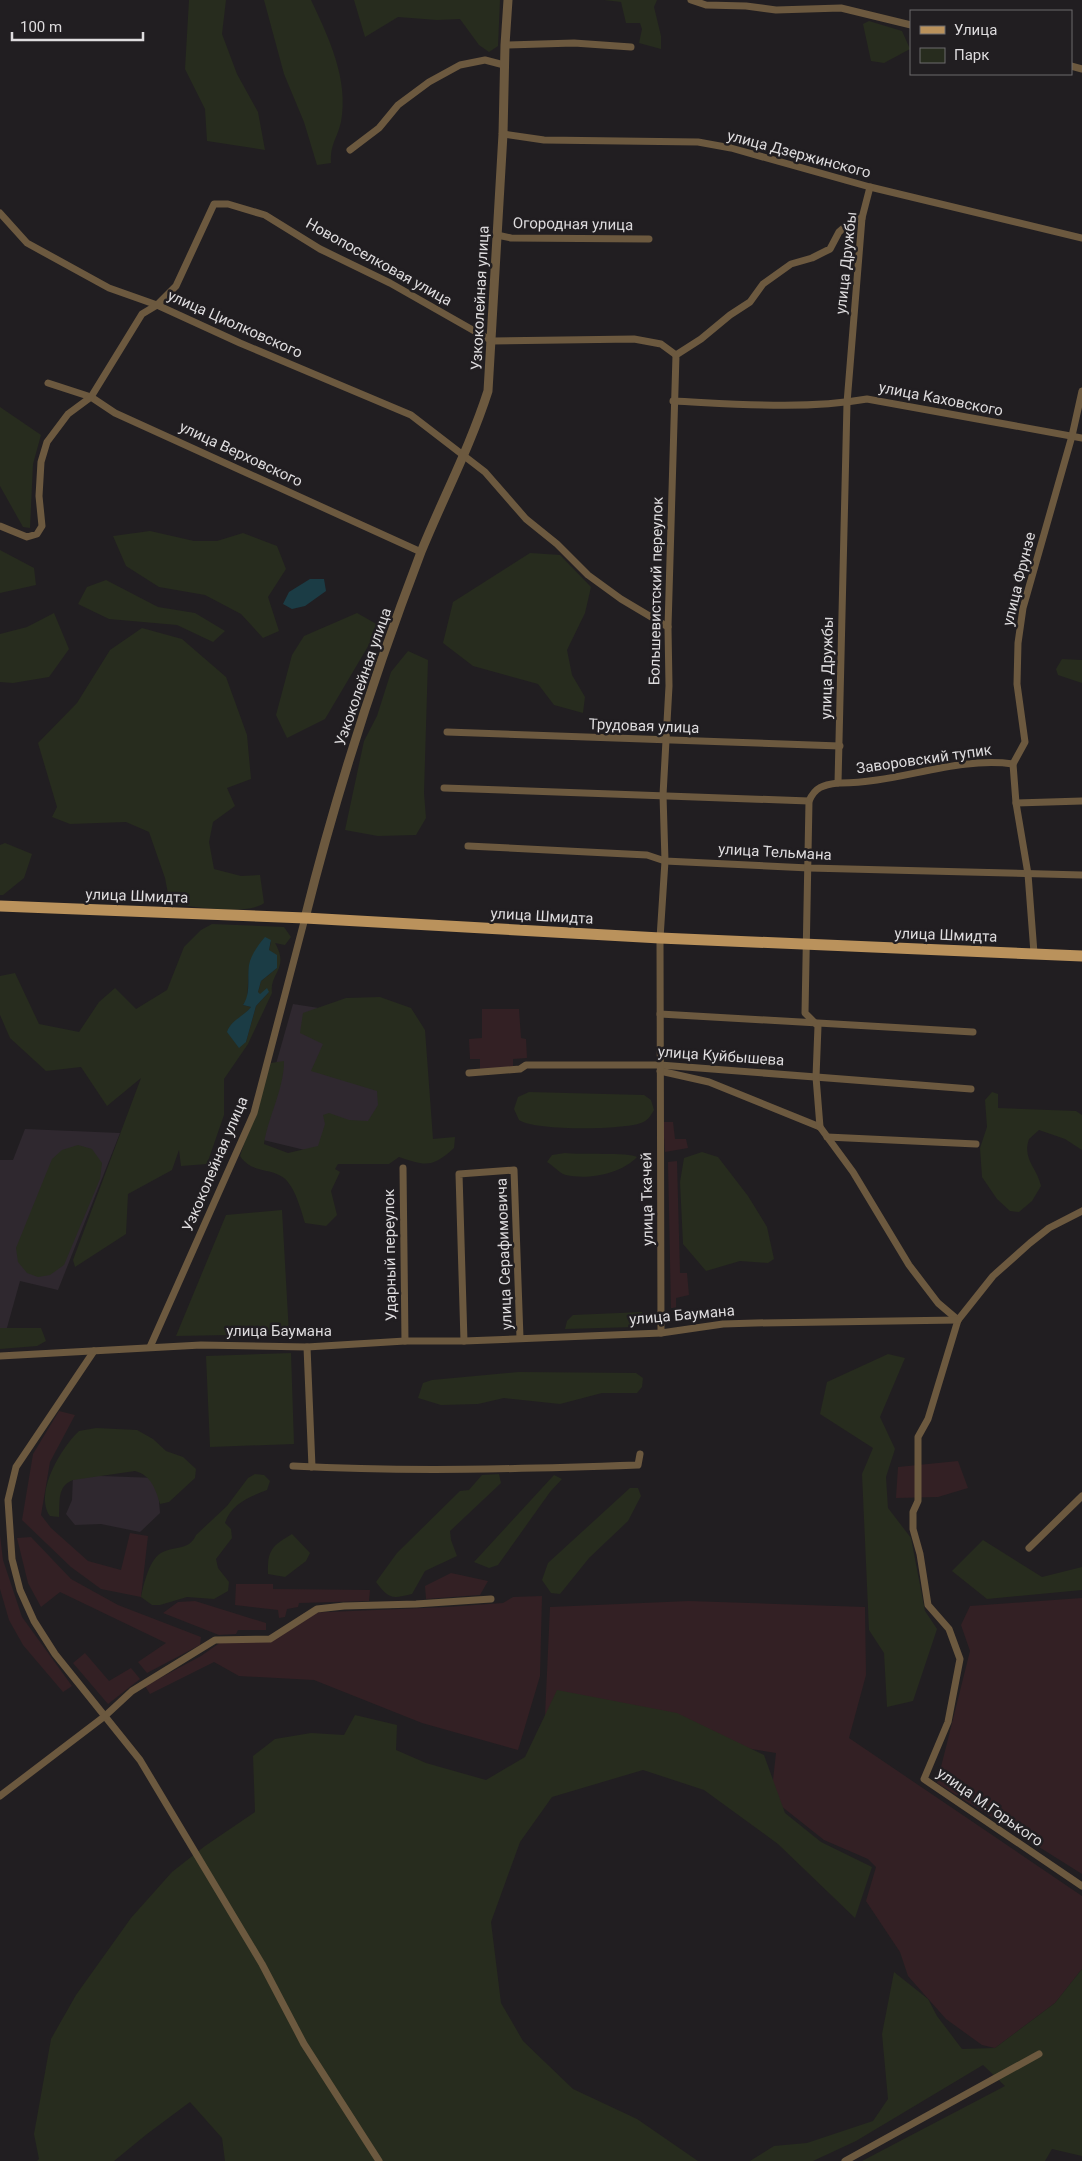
<svg xmlns="http://www.w3.org/2000/svg" width="1082" height="2161" viewBox="0 0 1082 2161" font-family="Roboto,sans-serif">
<style>
.industrial{fill:#332024}
.built{fill:#2f282f}
.green{fill:#272c1e;fill-rule:evenodd}
.water{fill:#1b3c45}
.lines{fill:none;stroke-linecap:round;stroke-linejoin:round}
.minor{stroke:#6c593f;stroke-width:7}
.tertiary{stroke:#6c593f;stroke-width:9}
.primary{stroke:#ba925c;stroke-width:11}
.labels{text-anchor:middle;dominant-baseline:central;stroke-width:5;stroke-linejoin:round;paint-order:stroke}
.street-label{font-size:15px;fill:#dedcde;stroke:#211e21}
</style>
<rect width="100%" height="100%" fill="#211e21"/>
<!-- industrial -->
<g class="industrial">
<path d="M482 1009H519L521 1038 526 1039 527 1058 513 1059V1069H480V1059H470L469 1039 482 1038Z"/>
<path d="M663 1122H673L675 1139H686L688 1148 665 1152Z"/>
<path d="M677 1161 680 1273H687L689 1295 676 1298V1308H671L668 1162Z"/>
<path d="M59 1411 75 1415 50 1462 41 1515 51 1528 88 1561 121 1570 130 1533 148 1536 141 1597 101 1589 71 1567 22 1520 33 1454Z"/>
<path d="M958 1461 968 1488 938 1497 896 1498 898 1467Z"/>
<path d="M0 1535 3 1560 22 1617 72 1686 63 1692 23 1645 9 1620 0 1589Z"/>
<path d="M31 1537 71 1579 118 1605 201 1637 200 1645 147 1673 138 1662 166 1643 60 1592 41 1607 28 1583 17 1538Z"/>
<path d="M451 1573 488 1581 480 1595 426 1599 425 1586Z"/>
<path d="M236 1584H273V1589L370 1590 369 1601 299 1603 298 1607 287 1609 285 1617 279 1618 278 1610 235 1605Z"/>
<path d="M542 1596 540 1676 518 1750 422 1723 314 1680 239 1676 214 1662 150 1694 145 1686 201 1656 221 1642 269 1638 304 1613 447 1607 503 1603 513 1597Z"/>
<path d="M1082 1598V1874L937 1783 970 1651 961 1625 970 1606Z"/>
<path d="M195 1601 266 1623V1630H238L236 1634 219 1635 163 1613 178 1602Z"/>
<path d="M689 1601 865 1607 866 1675 849 1738 1082 1896V1969L1055 2003 995 2048 982 2045 946 2019 908 1976 900 1952 866 1901 876 1867 868 1859 824 1840 771 1798 776 1753 545 1716 550 1607Z"/>
<path d="M85 1653 109 1681 131 1668 140 1679 108 1704 73 1663Z"/>
</g>
<!-- built -->
<g class="built">
<path d="M293 1004 383 1018 385 1161 338 1158 255 1138Z"/>
<path d="M25 1129 120 1133 58 1290 20 1281 3 1342H0V1160H13Z"/>
<path d="M73 1475 157 1478 160 1513 140 1532 101 1524 75 1525 66 1514 72 1500Z"/>
</g>
<!-- green -->
<g class="green">
<path d="M189 0H226L222 34 237 74 258 112 265 150 207 141 205 109 185 69Z"/>
<path d="M264 0H311C329 38 349 80 341 122 337 139 330 144 331 163L317 165 304 122 284 74Z"/>
<path d="M354 0H500L498 46 489 52 479 45 460 19 437 20 398 17 365 37Z"/>
<path d="M604 0H657L654 7 661 36V49L639 43 642 29 640 23H626L621 2Z"/>
<path d="M869 21 902 31 910 49 884 63 871 61 863 24Z"/>
<path d="M0 407 41 435 33 464 30 528 23 527 0 486Z"/>
<path d="M150 531 194 541H217L243 533 277 546 286 569 268 597 279 631 263 638 241 614 205 595 159 587 126 566 113 536Z"/>
<path d="M0 550 34 568 36 585 0 593Z"/>
<path d="M530 553 560 555 591 587 585 613 567 650 572 675 585 697 583 713 554 705 538 684 473 666 443 643 453 602Z"/>
<path d="M106 580 158 607 195 613 225 631 213 642 177 625 109 619 78 604 87 587Z"/>
<path d="M54 613 69 649 49 677 13 683 0 682V634L27 627Z"/>
<path d="M357 613 380 626 325 719 287 738 276 715 292 655 304 636Z"/>
<path d="M142 628 182 639 226 677 247 735 251 779 227 788 235 806 213 822 209 842 214 869 241 876 260 875 264 903C248 916 191 906 170 904L165 878 149 832 126 822 70 824 52 817 57 807 38 743 77 703 110 650Z"/>
<path d="M408 651 428 660 424 793 426 818 416 835 378 836 345 830 364 741 377 716 391 672Z"/>
<path d="M1062 659 1082 660V683L1058 675 1056 669Z"/>
<path d="M5 843 32 854 24 878 3 895H0V845Z"/>
<path d="M212 924 284 927 291 937 285 945 275 943C290 969 269 973 272 993L248 1044 224 1079V1115L207 1164 181 1166 179 1150 172 1170 128 1194 126 1234 75 1267 73 1260 141 1078 107 1106 81 1067 46 1071 10 1038 0 1015V976L15 973 39 1024 79 1032 99 1002 115 988 136 1009 167 990 184 947 201 930ZM263 940 271 942 269 950 277 968 261 981 258 992 260 995 269 992 256 1006 246 1042 244 1015 251 1007 243 1005 247 1000 249 968Z"/>
<path d="M380 997 411 1008 425 1030 433 1139 455 1137 454 1148C432 1168 426 1166 399 1157L389 1164H338L335 1169 340 1172 331 1191 337 1215 326 1226 305 1223C301 1210 295 1187 284 1178 270 1167 252 1174 240 1156L271 1063 284 1061C284 1089 268 1117 264 1144L288 1153 318 1146 325 1124 323 1115 329 1113 349 1120 368 1121 378 1105 377 1091 311 1071 323 1044 300 1033 303 1013 346 998Z"/>
<path d="M529 1092 644 1095 651 1100 654 1110C651 1115 648 1121 641 1123 622 1130 535 1131 519 1120L514 1109 518 1097Z"/>
<path d="M992 1092 998 1094V1108L1076 1111 1082 1115V1150L1065 1139 1039 1130 1029 1139C1022 1159 1037 1168 1041 1186L1032 1201 1019 1212 1010 1211 997 1199 982 1177 980 1148 987 1127 985 1100Z"/>
<path d="M78 1145 92 1149 102 1163 100 1179 64 1265 50 1275 38 1277 27 1273 18 1262 16 1248 52 1159 62 1150Z"/>
<path d="M702 1152 718 1157 748 1196 767 1227 774 1259 768 1263 740 1261 706 1271 683 1244 680 1182 684 1158Z"/>
<path d="M565 1153C578 1155 630 1152 637 1157 621 1174 588 1180 566 1175 560 1174 553 1165 547 1162L552 1155Z"/>
<path d="M282 1210 289 1334 176 1336 226 1215Z"/>
<path d="M642 1312 646 1320 635 1327 565 1329 567 1321 573 1315Z"/>
<path d="M0 1328H41L46 1341 37 1346 0 1349Z"/>
<path d="M291 1353 294 1444 210 1447 206 1356Z"/>
<path d="M888 1354 905 1358 880 1417 895 1449 886 1477 888 1508 911 1538 925 1611 937 1629 913 1701 887 1707 884 1653 869 1630 862 1474 873 1448 820 1414 827 1382Z"/>
<path d="M519 1372 636 1373 643 1378 642 1387 637 1393H602L560 1404 504 1398 478 1404 441 1405 418 1398 423 1383 432 1380Z"/>
<path d="M96 1428 137 1430 153 1439 166 1451 183 1457 196 1469 195 1478 169 1502 160 1504C156 1490 151 1475 135 1471L73 1480C57 1486 60 1501 59 1517L50 1516C34 1493 61 1448 79 1431Z"/>
<path d="M255 1474 264 1475 270 1481 267 1490C249 1497 231 1504 225 1523L231 1529 232 1538 216 1559 218 1568 229 1582 228 1591 214 1599 187 1597 160 1605H152L141 1597C144 1584 149 1558 163 1552 175 1546 190 1550 196 1535L227 1506 248 1478Z"/>
<path d="M499 1474 501 1483 450 1531 451 1540 457 1556 425 1571 412 1594C391 1599 389 1599 376 1582L397 1553 460 1491 469 1490 482 1475Z"/>
<path d="M554 1475 562 1479 550 1492 498 1565 489 1568 474 1562Z"/>
<path d="M630 1488H638L641 1496 628 1521 589 1558 560 1594 551 1593 542 1580 548 1563Z"/>
<path d="M292 1534 310 1553 306 1561 285 1577 268 1574C267 1550 272 1546 292 1534Z"/>
<path d="M983 1540 1042 1577 1082 1567V1590L987 1599 952 1571Z"/>
<path d="M557 1690 677 1713 764 1755 785 1813 821 1842 872 1867 855 1918 778 1844 704 1790 643 1770 552 1797 520 1842 491 1922 501 2003 523 2041 573 2089 637 2119 698 2161H225L222 2138 190 2102 147 2134 114 2161H37L39 2159 34 2134 51 2039 76 1995 131 1918 172 1872 205 1846 255 1812 253 1756 275 1739 311 1733 344 1735 355 1715 397 1725 396 1750 426 1763 486 1780 525 1757Z"/>
<path d="M1082 1969V2156L1052 2149 1045 2161H862L1005 2086 983 2065 856 2141 813 2161H750L774 2146 807 2143 873 2121 888 2099 882 2034 894 1972 928 1999 937 2016 962 2049 995 2048 1055 2003Z"/>
</g>
<!-- water -->
<g class="water">
<path d="M310 579H324L326 591 305 606 292 609 283 604 289 592Z"/>
<path d="M265 937 271 940 269 950 277 955V968L261 981 258 992 260 994 267 988 269 992 256 1006 246 1042 239 1048 227 1032C231 1020 243 1017 251 1007L243 1005C251 993 247 979 249 965 251 955 258 945 265 937Z"/>
</g>
<g class="lines">
<!-- minor -->
<g class="minor">
<path d="M691 0 706 5 746 6 776 10 841 8 911 25"/>
<path d="M505 45 574 43 631 47"/>
<path d="M1071 66 1082 69"/>
<path d="M503 134 544 140 698 142 731 148 870 187 1082 238"/>
<path d="M350 150 379 128 398 105 429 82 460 65 485 60 504 65"/>
<path d="M0 213 27 243 109 288 157 305 240 343 411 415 485 472 526 519 557 544 588 575 621 599 668 627"/>
<path d="M497 235 511 238 649 239"/>
<path d="M48 383 91 397 115 413 421 552"/>
<path d="M673 401C737 404 804 410 867 399L1082 438"/>
<path d="M0 526 27 537 37 534 42 526 39 496 41 462 47 442 68 414 91 397 142 314 157 305 176 286 214 204H228L265 215 320 249 390 283 492 341 634 339 661 344 676 355"/>
<path d="M447 732 840 746"/>
<path d="M838 783C896 784 955 756 1013 764"/>
<path d="M444 788 809 801"/>
<path d="M1016 803 1082 801"/>
<path d="M468 846 647 855 665 861 809 868 1082 875"/>
<path d="M1034 953 1028 874 1016 803 1013 764 1025 742 1017 684 1018 643 1023 608 1072 436 1082 391"/>
<path d="M660 1014 973 1032"/>
<path d="M660 1071 709 1082 820 1127 853 1172 909 1265 938 1303 958 1320"/>
<path d="M469 1073 520 1069 526 1065H660L971 1089"/>
<path d="M820 1127 816 1077 818 1026 805 1013 809 801C815 787 823 785 838 783L847 403 862 218 870 187"/>
<path d="M827 1137 976 1144"/>
<path d="M403 1168 405 1341"/>
<path d="M1082 1211 1049 1228 1030 1243 993 1276 958 1320 928 1419 918 1437V1501L913 1512V1529L920 1554 928 1605 949 1629 960 1659 948 1722 924 1779 1082 1886"/>
<path d="M661 1333 660 938 665 861 663 795 669 686 668 627 676 355 701 339 730 315 750 302 763 284 791 264 812 258 830 249 839 232 854 219 862 218"/>
<path d="M464 1341 459 1174 514 1170 520 1338"/>
<path d="M150 1347 254 1113 305 918"/>
<path d="M307 1347 312 1467"/>
<path d="M94 1351 16 1467 8 1500 12 1559 20 1590 34 1621 55 1654 140 1760 262 1964 304 2044 379 2161"/>
<path d="M0 1356 201 1345 307 1347 405 1341H464L661 1333 723 1324 755 1323 958 1320"/>
<path d="M293 1466C408 1472 523 1469 638 1465L640 1454"/>
<path d="M1029 1548 1082 1496"/>
<path d="M0 1796 105 1716 132 1691 215 1640 270 1639 317 1609 344 1606 416 1604 491 1599"/>
<path d="M845 2161 1039 2054"/>
</g>
<!-- tertiary -->
<path class="tertiary" d="M305 918C336 794 375 672 421 552 443 498 470 447 488 391L503 134 505 45 508 0"/>
<!-- primary -->
<path class="primary" d="M0 906 305 918 660 938 1082 956"/>
</g>
<g class="labels">
<!-- street labels -->
<g class="street-label">
<text transform="translate(799 154) rotate(15)">улица Дзержинского</text>
<text transform="translate(573 224) rotate(1)">Огородная улица</text>
<text transform="translate(379 262) rotate(29)">Новопоселковая улица</text>
<text transform="translate(846 263) rotate(-84)">улица Дружбы</text>
<text transform="translate(480 298) rotate(-87)">Узкоколейная улица</text>
<text transform="translate(235 324) rotate(24)">улица Циолковского</text>
<text transform="translate(941 399) rotate(11)">улица Каховского</text>
<text transform="translate(241 454) rotate(25)">улица Верховского</text>
<text transform="translate(1019 579) rotate(-76)">улица Фрунзе</text>
<text transform="translate(656 591) rotate(-89)">Большевистский переулок</text>
<text transform="translate(827 668) rotate(-89)">улица Дружбы</text>
<text transform="translate(363 677) rotate(-71)">Узкоколейная улица</text>
<text transform="translate(644 726) rotate(2)">Трудовая улица</text>
<text transform="translate(924 759) rotate(-8)">Заворовский тупик</text>
<text transform="translate(775 852) rotate(3)">улица Тельмана</text>
<text transform="translate(137 896) rotate(2)">улица Шмидта</text>
<text transform="translate(542 916) rotate(3)">улица Шмидта</text>
<text transform="translate(946 935) rotate(2)">улица Шмидта</text>
<text transform="translate(721 1056) rotate(4)">улица Куйбышева</text>
<text transform="translate(215 1164) rotate(-67)">Узкоколейная улица</text>
<text transform="translate(647 1199) rotate(-91)">улица Ткачей</text>
<text transform="translate(504 1254) rotate(-92)">улица Серафимовича</text>
<text transform="translate(390 1255) rotate(-91)">Ударный переулок</text>
<text transform="translate(682 1315) rotate(-5)">улица Баумана</text>
<text x="279" y="1331">улица Баумана</text>
<text transform="translate(990 1807) rotate(35)">улица М.Горького</text>
</g>
</g>
<!-- legend -->
<rect x="910" y="10" width="162" height="65" fill="#211e21" stroke="#6d6a6d"/>
<rect x="920" y="26" width="25" height="8" fill="#ba925c" stroke="#6d6a6d"/>
<text x="954" y="35" font-size="15" fill="#dedcde">Улица</text>
<rect x="920" y="48" width="25" height="15" fill="#272c1e" stroke="#6d6a6d"/>
<text x="954" y="60" font-size="15" fill="#dedcde">Парк</text>
<!-- scale -->
<path d="M12 32v8h131v-8" fill="none" stroke="#dedcde" stroke-width="2.5"/>
<text x="20" y="32" font-size="15" fill="#dedcde" stroke="#211e21" stroke-width="4" paint-order="stroke">100 m</text>
</svg>
